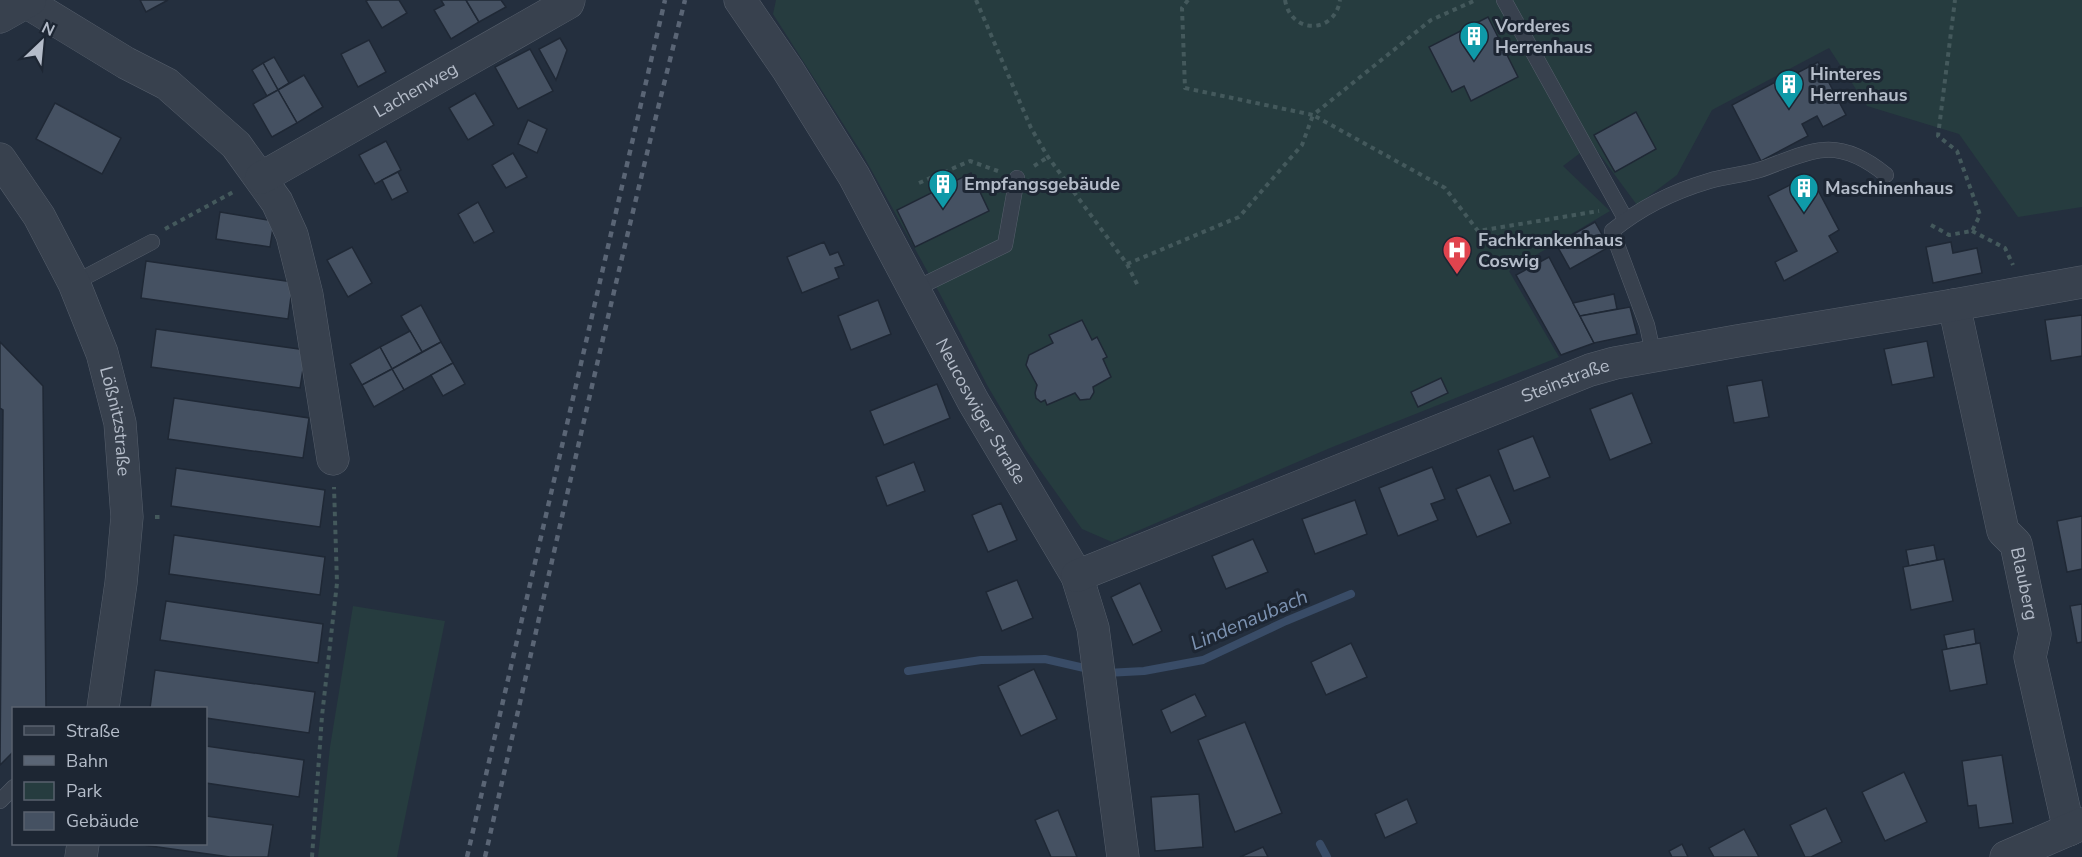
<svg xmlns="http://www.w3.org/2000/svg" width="2082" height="857" viewBox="0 0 2082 857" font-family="'Nunito Sans',sans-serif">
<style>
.green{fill:#263c3f}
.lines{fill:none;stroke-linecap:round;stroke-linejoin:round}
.stream{stroke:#394c67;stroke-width:8}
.building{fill:#455162;stroke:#1f2835;stroke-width:1.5}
.service-casing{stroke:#565f6c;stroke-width:16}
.minor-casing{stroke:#565f6c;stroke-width:33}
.path{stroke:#44595c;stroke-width:4;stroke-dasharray:4.5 4.5;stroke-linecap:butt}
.service{stroke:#38414e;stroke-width:15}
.minor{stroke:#38414e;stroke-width:32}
.rail{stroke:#5a6575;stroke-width:4.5;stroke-dasharray:6 6;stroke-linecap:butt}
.labels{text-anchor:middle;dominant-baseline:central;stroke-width:6;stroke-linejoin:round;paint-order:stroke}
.poi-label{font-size:18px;font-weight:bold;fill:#b4bcc9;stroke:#1d2633;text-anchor:start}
.street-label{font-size:18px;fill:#b4bcc9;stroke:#1d2633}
.water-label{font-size:20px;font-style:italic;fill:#7c92b1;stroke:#1d2633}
</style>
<rect width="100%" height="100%" fill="#242f3e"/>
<!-- green -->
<g class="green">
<path d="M776 0H2082V207L2018 217 1959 134 1867 106 1829 48 1712 110 1677 175 1637 205 1592 144 1563 166 1610 211 1509 271 1559 357 1330 448 1112 542 1082 529 1025 449 987 385 940 294 863 155 773 14Z"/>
<path d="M353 606 445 621 397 857H318L330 747Z"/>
</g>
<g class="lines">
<!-- stream -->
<g class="stream">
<path d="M908 671 981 660 1045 659 1093 670"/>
<path d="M1106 673 1144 671 1203 660 1286 621 1351 594"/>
<path d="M1320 844 1327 857"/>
</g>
</g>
<!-- building -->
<g class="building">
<path d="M140 0H168L146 12Z"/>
<path d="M368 0H399L407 13 382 28 366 1Z"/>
<path d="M441 0H466L479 22 451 39 434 10 444 5Z"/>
<path d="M466 0H501L506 7 479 22Z"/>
<path d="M1488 17 1518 77 1471 101 1464 86 1452 92 1429 47Z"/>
<path d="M560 38 567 50 556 80 539 49Z"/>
<path d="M369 40 386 72 358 87 341 54Z"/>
<path d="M530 49 553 91 518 109 495 67Z"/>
<path d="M274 57 289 83 278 90 263 63Z"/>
<path d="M1818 62 1846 115 1823 127 1817 116 1802 124 1808 136 1761 161 1732 105 1779 80 1786 92 1800 85 1795 74Z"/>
<path d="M263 63 278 90 267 96 252 70Z"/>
<path d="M304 75 323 107 297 123 278 90Z"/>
<path d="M278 90 297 123 272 137 253 104Z"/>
<path d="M475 93 494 125 468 140 449 108Z"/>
<path d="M55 103 121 138 102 174 36 139Z"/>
<path d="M1636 112 1656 149 1615 172 1594 135Z"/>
<path d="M528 120 547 129 537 153 518 144Z"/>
<path d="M386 141 401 170 375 184 359 155Z"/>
<path d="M513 153 527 177 506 188 492 165Z"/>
<path d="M398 172 408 192 392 200 382 180Z"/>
<path d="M971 173 989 211 915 247 897 210Z"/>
<path d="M1810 175 1839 230 1829 236 1838 252 1784 281 1775 262 1797 251 1768 196Z"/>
<path d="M478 202 494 232 474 243 458 214Z"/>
<path d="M220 212 274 221 270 247 216 239Z"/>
<path d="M1595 222 1609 247 1570 269 1556 244Z"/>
<path d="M824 242 830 255 838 252 844 265 835 268 839 278 802 293 787 257Z"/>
<path d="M1951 242 1953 253 1977 248 1982 273 1933 283 1926 247Z"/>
<path d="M352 247 372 283 348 297 327 260Z"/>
<path d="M1549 257 1594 343 1561 355 1516 275Z"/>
<path d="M146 261 293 282 288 319 141 298Z"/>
<path d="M1614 294 1617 309 1580 316 1573 303Z"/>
<path d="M878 300 891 334 851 350 838 316Z"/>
<path d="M421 305 441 342 422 352 401 316Z"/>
<path d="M1630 307 1637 334 1594 343 1580 316Z"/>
<path d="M2082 315V356L2051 361 2045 320Z"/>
<path d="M1082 320 1092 340 1097 337 1107 357 1103 359 1111 377 1093 387 1094 392 1090 399 1080 400 1075 393 1047 405 1045 400 1041 402 1036 398 1035 393 1037 385 1026 365 1029 355 1053 343 1049 335Z"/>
<path d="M156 329 306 350 300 388 151 367Z"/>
<path d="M410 331 422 352 392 369 380 347Z"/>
<path d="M1927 341 1934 377 1892 385 1884 349Z"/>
<path d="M0 342 43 386 46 708H14V751L0 765 3 410 0 408Z"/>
<path d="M441 342 453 363 404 390 392 369Z"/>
<path d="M380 347 392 369 362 385 350 364Z"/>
<path d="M453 363 465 384 443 396 431 375Z"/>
<path d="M392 369 404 390 374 407 362 385Z"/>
<path d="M1441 378 1448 393 1418 407 1411 392Z"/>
<path d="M1762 380 1769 417 1734 423 1727 386Z"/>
<path d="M937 384 950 418 884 445 870 411Z"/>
<path d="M1632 393 1652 443 1610 460 1590 409Z"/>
<path d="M174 398 309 418 303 458 168 439Z"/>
<path d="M1533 436 1550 477 1514 491 1498 450Z"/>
<path d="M914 462 925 491 887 506 876 477Z"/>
<path d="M1432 467 1445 499 1431 504 1438 520 1398 536 1379 488Z"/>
<path d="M176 468 325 490 320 527 171 506Z"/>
<path d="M1490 475 1511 523 1477 537 1456 489Z"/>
<path d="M1355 500 1367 534 1315 554 1302 519Z"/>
<path d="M1001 503 1017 540 988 552 972 515Z"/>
<path d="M2082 516V569L2067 572 2057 521Z"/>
<path d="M174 535 325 557 320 595 169 574Z"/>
<path d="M1253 539 1268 572 1226 589 1212 556Z"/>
<path d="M1934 545 1937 560 1909 566 1906 550Z"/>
<path d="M1944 559 1953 601 1911 610 1903 567Z"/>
<path d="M1017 580 1033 618 1002 631 986 592Z"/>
<path d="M1140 583 1162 631 1133 645 1111 597Z"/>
<path d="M166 601 323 624 318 663 160 640Z"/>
<path d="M2082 604V642L2077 643 2070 606Z"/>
<path d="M1974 629 1976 644 1947 649 1944 635Z"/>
<path d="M1351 643 1367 677 1326 695 1311 662Z"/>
<path d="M1980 643 1987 684 1950 691 1942 650Z"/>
<path d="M1034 669 1057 719 1021 736 998 686Z"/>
<path d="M155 670 315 692 309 733 206 718V708H150Z"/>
<path d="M1195 694 1206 716 1171 733 1161 710Z"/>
<path d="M1245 722 1282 813 1235 832 1198 740Z"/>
<path d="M206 746 304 760 299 797 206 783Z"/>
<path d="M2002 755 2013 823 1979 828 1976 805 1968 806 1962 761Z"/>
<path d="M1904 772 1927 822 1885 841 1862 792Z"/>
<path d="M1199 794 1203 847 1155 851 1151 797Z"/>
<path d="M1407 799 1417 823 1385 838 1375 814Z"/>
<path d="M1826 808 1842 842 1811 857H1805L1790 825Z"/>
<path d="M1058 810 1077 857H1051L1035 820Z"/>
<path d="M206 816 273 825 268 857H230L136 844H206Z"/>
<path d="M1744 829 1759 857H1714L1709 848Z"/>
<path d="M1682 844 1688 857H1672L1669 851Z"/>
<path d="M1263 847 1268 857H1240Z"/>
</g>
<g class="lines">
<!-- service casing -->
<g class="service-casing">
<g id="service">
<path d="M1504 0 1626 220"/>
<path d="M74 283 152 242"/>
<path d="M915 289 1005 245 1017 178"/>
<path d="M1654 357 1647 325 1612 231C1640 208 1675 191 1709 181 1725 176 1743 175 1759 170 1778 164 1804 151 1824 150 1848 148 1869 161 1886 175"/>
<path d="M0 801 14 787"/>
</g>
</g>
<!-- minor casing -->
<g class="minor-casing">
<g id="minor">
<path id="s1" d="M740 0 788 70 854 176 973 401 1077 576 1093 628 1123 857"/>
<path d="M26 2 126 63 167 84 236 145 277 202 292 235 307 295 333 459"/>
<path d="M0 17 30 0"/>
<path id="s2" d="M0 159 39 216 74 283 102 353 120 423 127 517 121 583 103 708"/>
<path id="s3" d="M261 178 568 3 569 0"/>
<path id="s4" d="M1954 305 2003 531 2016 544 2035 634 2030 657 2069 830"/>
<path id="s5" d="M1077 576 1590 370 1615 363 1737 341 1954 305 2082 282"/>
<path d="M81 857 83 844"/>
<path d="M2006 857 2082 824"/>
</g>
</g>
<!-- path -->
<g class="path">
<path d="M976 0 1031 128 1048 157 1127 264 1139 288"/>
<path d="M1188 0 1182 8 1185 88 1313 115 1431 20 1476 0"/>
<path d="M1285 0C1291 35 1335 34 1340 0"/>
<path d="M1034 166 1048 157"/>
<path d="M919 183 970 161 998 171"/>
<path d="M1931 225 1949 235 1972 231 1980 215 1957 151 1938 136 1955 0"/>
<path d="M165 229 235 191"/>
<path d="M1972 231 2005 248 2013 265"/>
<path d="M1127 264 1239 217 1302 145 1313 115 1445 188 1478 231 1599 211"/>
<path d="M155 517H163"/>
<path d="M312 857 322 716 337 583 334 487"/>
</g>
<!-- service -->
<use href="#service" class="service"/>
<!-- minor -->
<use href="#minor" class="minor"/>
<!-- rail -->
<g class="rail">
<path d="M467 857 665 0"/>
<path d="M485 857C550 571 613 284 685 0"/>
</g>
</g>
<!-- icons -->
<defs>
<g id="building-pin" transform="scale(1.5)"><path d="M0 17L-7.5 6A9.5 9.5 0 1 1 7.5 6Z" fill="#0f9aa8" stroke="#1d2633"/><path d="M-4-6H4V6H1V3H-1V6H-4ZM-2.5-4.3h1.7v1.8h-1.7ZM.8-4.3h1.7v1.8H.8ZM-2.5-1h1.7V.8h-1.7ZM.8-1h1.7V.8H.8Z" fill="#fff"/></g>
<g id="hospital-pin" transform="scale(1.5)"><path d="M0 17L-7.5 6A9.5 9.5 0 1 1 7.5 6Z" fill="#e0444e" stroke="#1d2633"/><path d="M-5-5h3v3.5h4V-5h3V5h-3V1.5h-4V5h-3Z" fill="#fff"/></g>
</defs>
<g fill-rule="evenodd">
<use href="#building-pin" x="1474" y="36"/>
<use href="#building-pin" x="1789" y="84"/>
<use href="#building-pin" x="943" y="184"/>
<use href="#building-pin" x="1804" y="188"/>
<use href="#hospital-pin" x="1457" y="250"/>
</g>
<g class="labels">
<!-- poi labels -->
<g class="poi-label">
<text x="1495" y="26">Vorderes<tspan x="1495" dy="21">Herrenhaus</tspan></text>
<text x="1810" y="74">Hinteres<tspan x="1810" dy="21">Herrenhaus</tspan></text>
<text x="964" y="184">Empfangsgebäude</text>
<text x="1825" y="188">Maschinenhaus</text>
<text x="1478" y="240">Fachkrankenhaus<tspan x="1478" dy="21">Coswig</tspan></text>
</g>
<!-- street labels -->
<g class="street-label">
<text stroke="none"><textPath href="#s3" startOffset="178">Lachenweg</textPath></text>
<text stroke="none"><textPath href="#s5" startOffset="526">Steinstraße</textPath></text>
<text stroke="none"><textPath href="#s1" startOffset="477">Neucoswiger Straße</textPath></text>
<text stroke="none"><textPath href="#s2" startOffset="290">Lößnitzstraße</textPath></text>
<text stroke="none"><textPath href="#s4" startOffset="290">Blauberg</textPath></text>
</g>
<!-- water labels -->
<g class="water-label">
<text transform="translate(1249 620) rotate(-23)">Lindenaubach</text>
</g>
</g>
<!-- legend -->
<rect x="12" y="707" width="195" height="138" fill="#1d2633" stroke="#59626f" stroke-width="1.5"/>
<rect x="24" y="726" width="30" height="9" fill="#38414e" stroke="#59626f" stroke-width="1.5"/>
<text x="66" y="737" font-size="18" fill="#b4bcc9">Straße</text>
<rect x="24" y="756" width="30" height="9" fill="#5a6575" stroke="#59626f" stroke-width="1.5"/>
<text x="66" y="767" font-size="18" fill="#b4bcc9">Bahn</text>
<rect x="24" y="782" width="30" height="18" fill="#263c3f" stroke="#59626f" stroke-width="1.5"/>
<text x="66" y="797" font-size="18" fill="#b4bcc9">Park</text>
<rect x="24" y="812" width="30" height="18" fill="#455162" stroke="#59626f" stroke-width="1.5"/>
<text x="66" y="827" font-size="18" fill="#b4bcc9">Gebäude</text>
<!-- north arrow -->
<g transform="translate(42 42) rotate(26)" stroke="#1d2633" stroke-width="4.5" paint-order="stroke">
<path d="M0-4.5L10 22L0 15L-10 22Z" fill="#b4bcc9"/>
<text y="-9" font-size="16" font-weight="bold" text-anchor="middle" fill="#b4bcc9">N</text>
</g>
</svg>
